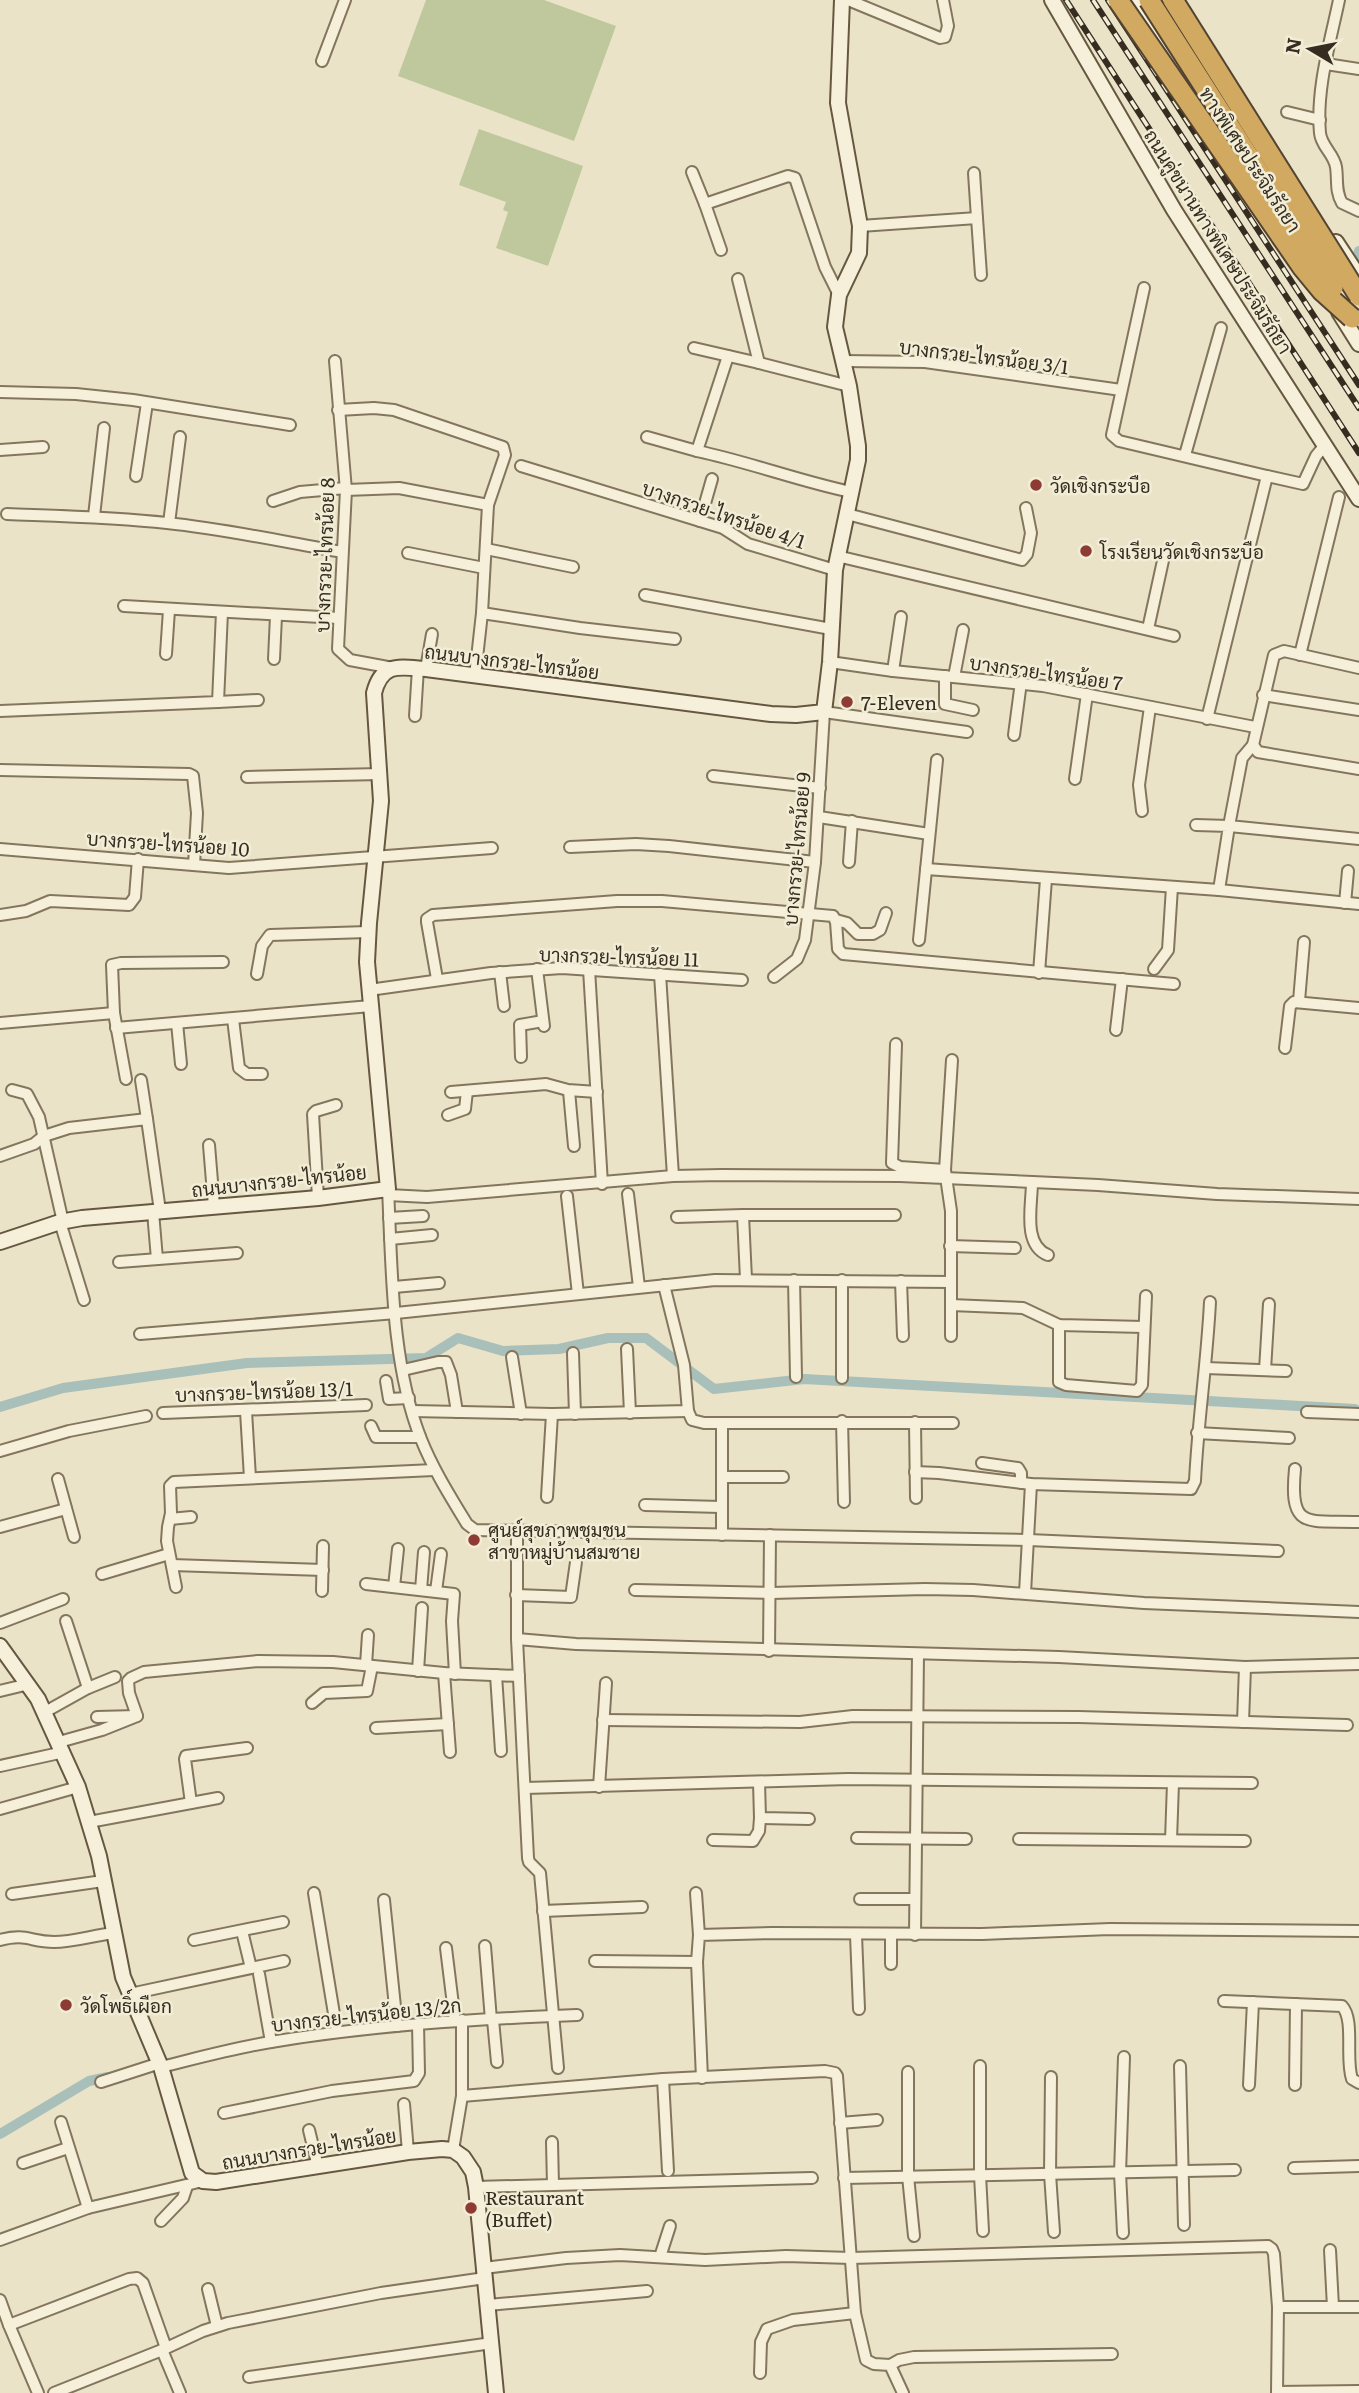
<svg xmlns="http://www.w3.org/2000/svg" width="1359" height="2393" viewBox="0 0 1359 2393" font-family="Literata,Sarabun,serif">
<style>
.green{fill:#bfc89c}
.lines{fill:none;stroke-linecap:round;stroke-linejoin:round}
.canal{stroke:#a8bfba;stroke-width:10}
.street-casing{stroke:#84765e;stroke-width:14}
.secondary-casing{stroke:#665741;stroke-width:18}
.street{stroke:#f6f0da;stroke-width:10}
.secondary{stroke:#f6f0da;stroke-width:14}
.rail-casing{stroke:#362d20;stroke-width:6}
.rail{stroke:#f2edd6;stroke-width:3.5;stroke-dasharray:10;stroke-linecap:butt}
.highway-bridge-casing{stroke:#534432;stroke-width:23;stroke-linecap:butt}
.highway-bridge{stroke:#d1a960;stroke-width:19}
.poi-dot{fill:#8e3b34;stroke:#f2edd6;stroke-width:2.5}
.labels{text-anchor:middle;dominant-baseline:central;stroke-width:5;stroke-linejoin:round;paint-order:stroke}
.street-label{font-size:19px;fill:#362d20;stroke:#f2edd6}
.poi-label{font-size:19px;fill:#362d20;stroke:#f2edd6;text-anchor:start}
</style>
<rect width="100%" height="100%" fill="#eae3c7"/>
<!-- green -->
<g class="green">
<path d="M426 0H544L616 26 574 141 398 76Z"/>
<path d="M479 129 583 166 548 266 496 248 508 212 503 210 506 202 459 185Z"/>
</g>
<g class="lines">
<!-- canal -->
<g class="canal">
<path d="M1353 271 1359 251"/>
<path d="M0 1407 63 1388 247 1363 426 1358 458 1338 503 1351 559 1349 608 1338H646L714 1389 804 1379 1355 1409"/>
<path d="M0 2134 89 2081 108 2077"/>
</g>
<!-- street casing -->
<g class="street-casing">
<g id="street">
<path d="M848 0 940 38 945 37 948 26 943 0"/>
<path d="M1339 0C1330 43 1316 89 1320 133 1321 146 1334 154 1336 167 1338 180 1335 191 1342 203L1359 211"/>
<path d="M322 61 345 0"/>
<path d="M1326 64 1359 69"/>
<path d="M1287 112 1320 120"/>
<path d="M692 172 705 204"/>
<path d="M974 173 977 218"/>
<path d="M860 226 977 218 981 275"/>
<path d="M721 250 705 204 788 176 795 178 825 267 839 295"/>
<path d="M738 279 759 363 849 386"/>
<path d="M1144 288 1112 435 1119 441 1267 476 1207 719"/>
<path d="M694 348 759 363"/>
<path d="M728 356 697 451C749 462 799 481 851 492"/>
<path d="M335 361 346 490 338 649 350 660 393 668"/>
<path d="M843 361 925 362 1121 390"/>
<path d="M0 392 76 394 133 400 290 425"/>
<path d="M338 410 374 408 394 410 503 447 505 455 488 505 482 613 475 676"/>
<path d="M647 437 697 451"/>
<path d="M0 450 43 447"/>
<path d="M1185 455 1221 328"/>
<path d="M521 466 723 528 748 544 835 570"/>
<path d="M136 476 147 403"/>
<path d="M1267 476 1303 484 1316 456 1325 445"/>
<path d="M346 490 399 488 488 505"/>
<path d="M273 501 300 492 346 488"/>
<path d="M7 514C61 516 114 517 167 523 226 529 284 542 342 552"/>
<path d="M847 514 1022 560 1027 554 1031 533 1026 508"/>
<path d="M94 516 104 428"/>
<path d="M700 521 712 479"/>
<path d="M169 523 180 437"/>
<path d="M486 549 573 567"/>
<path d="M408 553 484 568"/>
<path d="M837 556 1174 636"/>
<path d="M645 595 831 629"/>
<path d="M124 606 338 618"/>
<path d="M482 613 580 628 675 639"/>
<path d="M1148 629 1164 556"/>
<path d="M166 654 169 610"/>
<path d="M1300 655 1339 497"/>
<path d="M274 659 276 616"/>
<path d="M830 662 893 671 1043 686 1255 727"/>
<path d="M1359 668 1284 651 1274 655 1253 745 1258 752 1359 769"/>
<path d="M426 669 432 634"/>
<path d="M893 671 901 617"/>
<path d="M945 676V704L973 710"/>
<path d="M954 677 963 630"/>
<path d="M1263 695 1359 710"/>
<path d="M218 702 258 700"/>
<path d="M0 711 218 702 222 612"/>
<path d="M415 716 418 668"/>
<path d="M1014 735 1021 682"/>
<path d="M1253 745 1242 758 1229 826 1359 839"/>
<path d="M0 770 189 774 193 776 197 813 194 865"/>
<path d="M713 776 820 788"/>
<path d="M247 777 381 774"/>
<path d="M1075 779 1087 694"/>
<path d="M1142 811 1139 785 1150 707"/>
<path d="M819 817 929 834"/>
<path d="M1196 825 1229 826 1219 890"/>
<path d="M570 847 636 844 669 846 815 862"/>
<path d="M0 849 229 868 492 848"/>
<path d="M849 862 852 821"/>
<path d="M926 869 1219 890 1359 904"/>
<path d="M1345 903 1348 871"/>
<path d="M0 915 26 911 50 901 129 905 135 897 138 859"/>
<path d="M836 920 847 923 858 934H873L880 930 886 913"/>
<path d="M919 940 937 760"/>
<path d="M537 969 544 1026"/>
<path d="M589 969 602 1184"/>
<path d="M1154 969 1168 950 1172 887"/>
<path d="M500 972 504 1006"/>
<path d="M1039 973 1046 879"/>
<path d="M257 974 262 946 270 935 368 932"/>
<path d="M660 974 673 1176"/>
<path d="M774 977 797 959 805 940 815 862 824 712 967 732"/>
<path d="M437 979 427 922V919L433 915 617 901H662L833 916 836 922 838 949 843 954 1174 984"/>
<path d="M369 990 491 973 562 968 742 980"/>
<path d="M1299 1001 1304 942"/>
<path d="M233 1019 239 1068 247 1074H262"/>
<path d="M0 1023 114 1013"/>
<path d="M177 1023 181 1064"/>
<path d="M116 1028 371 1006"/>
<path d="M1116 1030 1122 979"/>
<path d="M896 1044 892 1163 900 1167 945 1170"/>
<path d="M1285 1048 1290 1006 1294 1002 1359 1008"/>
<path d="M521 1057 520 1025 543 1021"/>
<path d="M126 1079 114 1013 112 965 121 963 223 962"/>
<path d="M141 1080 147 1119"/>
<path d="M12 1090 27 1094 39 1117 63 1222"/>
<path d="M569 1091 574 1146"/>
<path d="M451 1092 546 1084 568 1090 597 1092"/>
<path d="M448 1115 465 1109 467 1091"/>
<path d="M209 1145 214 1206"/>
<path d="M0 1156 34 1144 44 1136 69 1128 147 1119 160 1211"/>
<path d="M1032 1182C1032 1205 1022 1245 1048 1255"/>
<path d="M388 1189C392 1269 391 1364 421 1439 433 1469 450 1496 467 1524L475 1530 1029 1540 1278 1551"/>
<path d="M628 1194 639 1287"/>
<path d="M388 1195 427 1197 673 1176 722 1175 900 1176 1098 1185 1217 1194 1359 1199"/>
<path d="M567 1196 578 1294"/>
<path d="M318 1198 313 1114 316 1111 336 1105"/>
<path d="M153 1212 157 1259"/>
<path d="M677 1217 743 1215"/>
<path d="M389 1218 423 1216"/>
<path d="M60 1222 84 1300"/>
<path d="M390 1239 432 1235"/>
<path d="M950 1246 1015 1248"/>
<path d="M119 1262 237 1253"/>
<path d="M746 1279 743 1215H895"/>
<path d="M794 1280 796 1377"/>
<path d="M842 1280V1378"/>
<path d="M901 1281 903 1336"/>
<path d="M394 1287 439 1283"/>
<path d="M951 1305 1023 1308 1059 1325 1144 1327"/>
<path d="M1059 1325V1382L1066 1385 1137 1391 1142 1385 1146 1296"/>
<path d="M140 1334 396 1313 715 1280 951 1282"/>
<path d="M951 1336V1211L945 1170 952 1060"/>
<path d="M627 1349 630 1413"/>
<path d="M573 1353 575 1414"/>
<path d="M512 1357 521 1414"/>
<path d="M1206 1368 1286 1371"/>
<path d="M403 1370 438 1362H446L451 1375 457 1412"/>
<path d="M1265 1370 1269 1304"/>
<path d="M386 1381 389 1399 409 1398"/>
<path d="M246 1411 250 1478"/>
<path d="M412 1411 552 1414 688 1411 684 1365 664 1285"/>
<path d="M688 1411 692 1420 704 1423H953"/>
<path d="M1307 1412 1359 1414"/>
<path d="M163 1413 366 1405"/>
<path d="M842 1421 844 1502"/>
<path d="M915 1422 916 1498"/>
<path d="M371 1426 376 1437H420"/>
<path d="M1197 1433 1289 1438"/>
<path d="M0 1451 69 1431 146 1416"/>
<path d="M982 1463 1018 1468 1021 1473V1483"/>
<path d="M1295 1469C1289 1531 1307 1520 1359 1522"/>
<path d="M915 1472 939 1473 1031 1484 1191 1489 1195 1481C1198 1420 1207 1362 1210 1302"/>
<path d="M722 1477H783"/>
<path d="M58 1479 74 1537"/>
<path d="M547 1497 552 1414"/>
<path d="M645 1505 721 1507"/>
<path d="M170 1519 191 1517"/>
<path d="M0 1527 66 1509"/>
<path d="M517 1532V1639L528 1858 529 1862 540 1873 558 2068"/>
<path d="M722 1535V1423"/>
<path d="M172 1565 323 1570"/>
<path d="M102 1574 169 1554"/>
<path d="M366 1584 454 1594 452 1621 455 1674"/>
<path d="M176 1587 167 1541 168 1527 171 1513 170 1486 174 1482 434 1470"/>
<path d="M394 1587 398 1549"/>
<path d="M421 1590 424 1552"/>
<path d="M635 1590 771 1593 925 1589 973 1590 1144 1603 1359 1612"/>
<path d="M322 1591 323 1546"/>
<path d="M436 1591 441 1554"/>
<path d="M1025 1593 1031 1484"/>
<path d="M516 1595 571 1597 576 1562"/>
<path d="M66 1621 88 1688"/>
<path d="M0 1623 63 1599"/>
<path d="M517 1639 576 1644 1059 1657 1245 1667 1359 1664"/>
<path d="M769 1651 770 1535"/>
<path d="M366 1665 368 1635"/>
<path d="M418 1671 422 1608"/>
<path d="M444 1673 450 1752"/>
<path d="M496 1675 501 1751"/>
<path d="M0 1691 29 1684"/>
<path d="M312 1703 324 1693 367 1691 372 1666"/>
<path d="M45 1712 88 1688 115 1677"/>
<path d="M137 1716 129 1693 128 1681 131 1678 144 1672 258 1661 333 1662 444 1673 519 1676"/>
<path d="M603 1720 800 1722 853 1716 1079 1717 1347 1725"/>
<path d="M1243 1722 1245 1667"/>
<path d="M376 1728 448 1724"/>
<path d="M59 1742 102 1730 137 1716 97 1717"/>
<path d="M0 1766 64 1752"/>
<path d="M759 1782 760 1818 809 1819"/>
<path d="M599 1787 606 1683"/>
<path d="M525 1788 848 1779 1252 1783"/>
<path d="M191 1803 185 1759 186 1756 247 1748"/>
<path d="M0 1809 78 1787"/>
<path d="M89 1822 218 1798"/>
<path d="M857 1838 966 1839"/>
<path d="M1019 1839 1245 1841"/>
<path d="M713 1840 753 1841 759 1831 760 1818"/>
<path d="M1171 1840 1173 1783"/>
<path d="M314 1893 337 2032"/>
<path d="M696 1893 699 1935"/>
<path d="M12 1894 103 1881"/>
<path d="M860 1899H914"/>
<path d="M384 1900 397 2026"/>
<path d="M543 1911 642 1907"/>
<path d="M242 1931 251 1968"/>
<path d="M856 1935 859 2009"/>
<path d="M915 1935 918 1654"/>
<path d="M0 1940C27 1933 30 1942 54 1942 74 1942 94 1935 115 1933"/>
<path d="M194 1940 283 1922"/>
<path d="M485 1946 491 2020"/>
<path d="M446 1948 455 2021"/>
<path d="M595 1961 697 1962"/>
<path d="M891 1964V1934"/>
<path d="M259 1974 271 2042"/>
<path d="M130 1994 284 1961"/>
<path d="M1224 2001 1342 2006C1355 2020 1345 2059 1352 2079L1359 2083"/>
<path d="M493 2020 497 2062"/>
<path d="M980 2066V2175L983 2231"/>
<path d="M1180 2066 1184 2225"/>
<path d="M161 2067C198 2058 234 2048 271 2042 372 2025 475 2019 577 2015"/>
<path d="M908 2072V2176L914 2236"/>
<path d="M1051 2077 1050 2174 1054 2232"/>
<path d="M702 2078 697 1962 699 1935 772 1933 982 1934 1110 1929 1359 1931"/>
<path d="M663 2079 668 2171"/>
<path d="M101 2082 160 2063"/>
<path d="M1249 2085 1253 2002"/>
<path d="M1295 2085 1296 2004"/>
<path d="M462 2096 663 2079 825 2071 835 2073 837 2076 855 2313 866 2360 874 2364 890 2365 903 2393"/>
<path d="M404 2104 408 2152"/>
<path d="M224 2113 332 2091 414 2081 419 2073 418 2024"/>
<path d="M61 2122 88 2208"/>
<path d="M840 2123 877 2120"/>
<path d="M309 2130 318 2167"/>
<path d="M552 2142 553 2185"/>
<path d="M453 2150 462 2096V2020"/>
<path d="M23 2163 68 2148"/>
<path d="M1294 2168 1359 2166"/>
<path d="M844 2178 1235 2170"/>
<path d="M476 2187 812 2178"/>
<path d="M161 2221 183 2198 187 2186"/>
<path d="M1123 2233 1120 2173 1124 2057"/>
<path d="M0 2240 88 2208 203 2181"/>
<path d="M1330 2250 1333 2307"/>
<path d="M660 2257 670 2226"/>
<path d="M484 2268 566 2258 620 2255 705 2260 786 2256 851 2258 1268 2246 1272 2249 1274 2254 1278 2307 1277 2393"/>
<path d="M208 2289 217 2326"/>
<path d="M0 2300 9 2325 129 2279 137 2278 143 2283 166 2348"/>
<path d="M488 2305 647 2291"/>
<path d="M1278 2307H1359"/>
<path d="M9 2325 38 2393"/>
<path d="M162 2350 180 2393"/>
<path d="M890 2365 899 2360 914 2357 1112 2354"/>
<path d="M760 2373 761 2342 767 2329 793 2320 855 2313"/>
<path d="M249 2377 492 2343"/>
<path d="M1277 2392 1359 2391"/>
<path d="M54 2393 162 2350 203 2331 228 2323 381 2293 485 2278"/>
</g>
</g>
<!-- secondary casing -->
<g class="secondary-casing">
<g id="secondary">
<path d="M1052 0 1174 210 1359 499"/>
<path d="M1135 0 1216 122"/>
<path d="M1336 242 1359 277"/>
<path d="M1339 312 1359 344"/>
<path d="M0 1242 60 1222 82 1218 318 1198 388 1189 367 962 369 923 381 801 374 693C382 662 399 667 426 669L771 714 796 715 824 712 830 662 835 570 858 460V446L849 386 835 327 839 295 859 253 860 226 838 103 842 0"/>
<path d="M0 1646 38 1699 78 1787 99 1856 123 1977 161 2067 192 2173 203 2181 216 2182 408 2152 442 2149 453 2150 463 2157 473 2172 476 2187 496 2393"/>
</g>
</g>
<!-- street -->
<use href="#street" class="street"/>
<!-- secondary -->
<use href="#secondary" class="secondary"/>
<!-- rail casing -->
<g class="rail-casing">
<g id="rail">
<path d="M1066 0 1359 453"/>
<path d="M1093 0 1359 408"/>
<path d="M1108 0 1359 385"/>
</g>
</g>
<!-- rail -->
<use href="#rail" class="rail"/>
<!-- highway-bridge casing -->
<g class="highway-bridge-casing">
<g id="highway-bridge">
<path d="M1118 0 1303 268 1322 291 1352 318"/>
<path d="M1149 0 1333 288"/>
<path d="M1173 0 1359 296"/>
</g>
</g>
<!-- highway-bridge -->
<use href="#highway-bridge" class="highway-bridge"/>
</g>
<!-- markers -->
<g class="poi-dot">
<circle cx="1036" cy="485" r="7"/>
<circle cx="1086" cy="551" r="7"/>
<circle cx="847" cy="702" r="7"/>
<circle cx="474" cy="1540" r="7"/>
<circle cx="66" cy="2005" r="7"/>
<circle cx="471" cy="2208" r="7"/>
</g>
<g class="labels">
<!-- street labels -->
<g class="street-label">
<text transform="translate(1251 159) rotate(57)">ทางพิเศษประจิมรัถยา</text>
<text transform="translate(1219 241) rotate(58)">ถนนคู่ขนานทางพิเศษประจิมรัถยา</text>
<text transform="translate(984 356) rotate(7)">บางกรวย-ไทรน้อย 3/1</text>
<text transform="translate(724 514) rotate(19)">บางกรวย-ไทรน้อย 4/1</text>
<text transform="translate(324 555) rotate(-88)">บางกรวย-ไทรน้อย 8</text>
<text transform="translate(512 661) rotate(7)">ถนนบางกรวย-ไทรน้อย</text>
<text transform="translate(1046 672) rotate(8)">บางกรวย-ไทรน้อย 7</text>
<text transform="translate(168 843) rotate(4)">บางกรวย-ไทรน้อย 10</text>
<text transform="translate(796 849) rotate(-85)">บางกรวย-ไทรน้อย 9</text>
<text transform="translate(619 956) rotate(2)">บางกรวย-ไทรน้อย 11</text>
<text transform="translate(279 1180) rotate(-6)">ถนนบางกรวย-ไทรน้อย</text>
<text transform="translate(264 1391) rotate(-2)">บางกรวย-ไทรน้อย 13/1</text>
<text transform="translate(366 2014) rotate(-6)">บางกรวย-ไทรน้อย 13/2ก</text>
<text transform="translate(309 2148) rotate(-9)">ถนนบางกรวย-ไทรน้อย</text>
</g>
<!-- poi labels -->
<g class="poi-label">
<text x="1050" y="485">วัดเชิงกระบือ</text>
<text x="1100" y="551">โรงเรียนวัดเชิงกระบือ</text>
<text x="861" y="702">7-Eleven</text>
<text x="488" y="1529">ศูนย์สุขภาพชุมชน<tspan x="488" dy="22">สาขาหมู่บ้านสมชาย</tspan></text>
<text x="80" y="2005">วัดโพธิ์เผือก</text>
<text x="485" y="2197">Restaurant<tspan x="485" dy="22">(Buffet)</tspan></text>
</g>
</g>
<!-- north arrow -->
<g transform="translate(1310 49) rotate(280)" stroke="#f2edd6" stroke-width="5" paint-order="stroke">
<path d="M0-5L12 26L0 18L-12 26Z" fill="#362d20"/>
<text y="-10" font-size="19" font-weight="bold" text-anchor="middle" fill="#362d20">N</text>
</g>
</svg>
